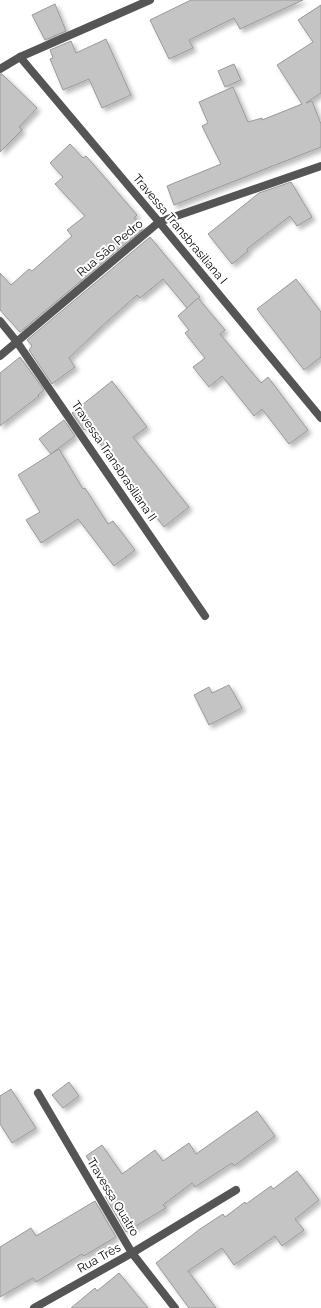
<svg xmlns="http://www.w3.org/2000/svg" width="321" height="1308" viewBox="0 0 321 1308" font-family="Raleway,sans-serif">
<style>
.building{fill:#c4c4c4;stroke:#999;filter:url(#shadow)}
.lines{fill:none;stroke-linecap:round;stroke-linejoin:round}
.minor{stroke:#555;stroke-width:8}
.labels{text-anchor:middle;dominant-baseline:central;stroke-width:4;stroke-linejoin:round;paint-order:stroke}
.street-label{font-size:12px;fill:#000;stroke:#fff}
</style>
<defs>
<filter id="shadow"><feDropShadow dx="3.5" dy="3.5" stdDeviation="2" flood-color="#0004"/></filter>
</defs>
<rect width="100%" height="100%" fill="#fff"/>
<!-- building -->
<g class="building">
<path d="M191 0H303L240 29 234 18 189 40 193 48 169 59 150 20Z"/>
<path d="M55 4 66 31 45 40 32 15Z"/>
<path d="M321 5V93L306 103 312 101 321 124V147L174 205 167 186 221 164 202 126 208 123 199 102 233 87 248 122 262 118V120L302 104 277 65 313 42 298 20Z"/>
<path d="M106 39 131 95 102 108 89 79 63 90 50 59 53 58 50 50 71 41 76 53Z"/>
<path d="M234 64 241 80 225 87 218 71Z"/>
<path d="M0 74H2L37 108 19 127 22 130 0 152Z"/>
<path d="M70 144 83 158 86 156 100 172 137 215 134 218 143 229 20 332 0 310V273L11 285 29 269 32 271 72 236 67 230 85 216 55 184 63 177 50 163Z"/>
<path d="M291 182 312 217 297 226 290 216 247 249 248 251 232 264 208 234 259 193Z"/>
<path d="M150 237 200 297 187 308 163 279 140 298 137 295 101 327 69 358 75 367 52 384 29 350 32 346 27 340Z"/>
<path d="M296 279 321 312V357L304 370 257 309Z"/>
<path d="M198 298 225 330 220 334 261 383 268 377 308 430 289 444 262 409 254 416 222 376 209 387 193 367 205 358 185 333 189 330 178 316Z"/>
<path d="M20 357 44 390 38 395 39 396 0 426V373Z"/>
<path d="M112 381 147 427 133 437 189 507 164 527 108 457 109 456 88 427 84 430 72 413Z"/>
<path d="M64 420 75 436 51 454 39 439Z"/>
<path d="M59 449 83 489 85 488 108 524 113 521 135 550 114 566 78 519 41 543 26 520 40 512 18 475Z"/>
<path d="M229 685 242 708 209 725 194 695 209 687 212 693Z"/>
<path d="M69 1082 79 1096 63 1108 52 1095Z"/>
<path d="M11 1089 36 1128 12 1143 0 1124V1096Z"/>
<path d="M257 1111 275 1136 234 1166 232 1163 195 1187 192 1183 163 1205 166 1208 126 1232 105 1196 111 1192 86 1156 102 1145 122 1174 155 1150 163 1161 189 1143 196 1154Z"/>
<path d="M297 1171 319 1200 295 1219 304 1230 282 1246 275 1236 234 1265 222 1248 188 1271 216 1308H189L156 1263 200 1229 223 1214 225 1217 245 1202 246 1204 271 1186 273 1189Z"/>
<path d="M95 1201 116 1237 84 1256 82 1254 36 1282 33 1278 0 1297V1247L31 1228 36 1236Z"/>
<path d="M119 1273 148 1308H71L95 1288 97 1291Z"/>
</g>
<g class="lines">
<!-- minor -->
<g class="minor">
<path d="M20 57 159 222 321 418"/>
<path d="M0 69 20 57 150 0"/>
<path d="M0 321 17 342 205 616"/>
<path d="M0 356 159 222 321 166"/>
<path d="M38 1093 132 1253 175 1308"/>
<path d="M34 1308 132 1253 236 1190"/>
</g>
</g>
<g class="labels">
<!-- street labels -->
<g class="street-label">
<text transform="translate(180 229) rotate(50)">Travessa Transbrasiliana I</text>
<text transform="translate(110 248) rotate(-40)">Rua São Pedro</text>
<text transform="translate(114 461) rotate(56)">Travessa Transbrasiliana II</text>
<text transform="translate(113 1197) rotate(59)">Travessa Quatro</text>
<text transform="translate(99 1258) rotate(-29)">Rua Três</text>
</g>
</g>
</svg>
